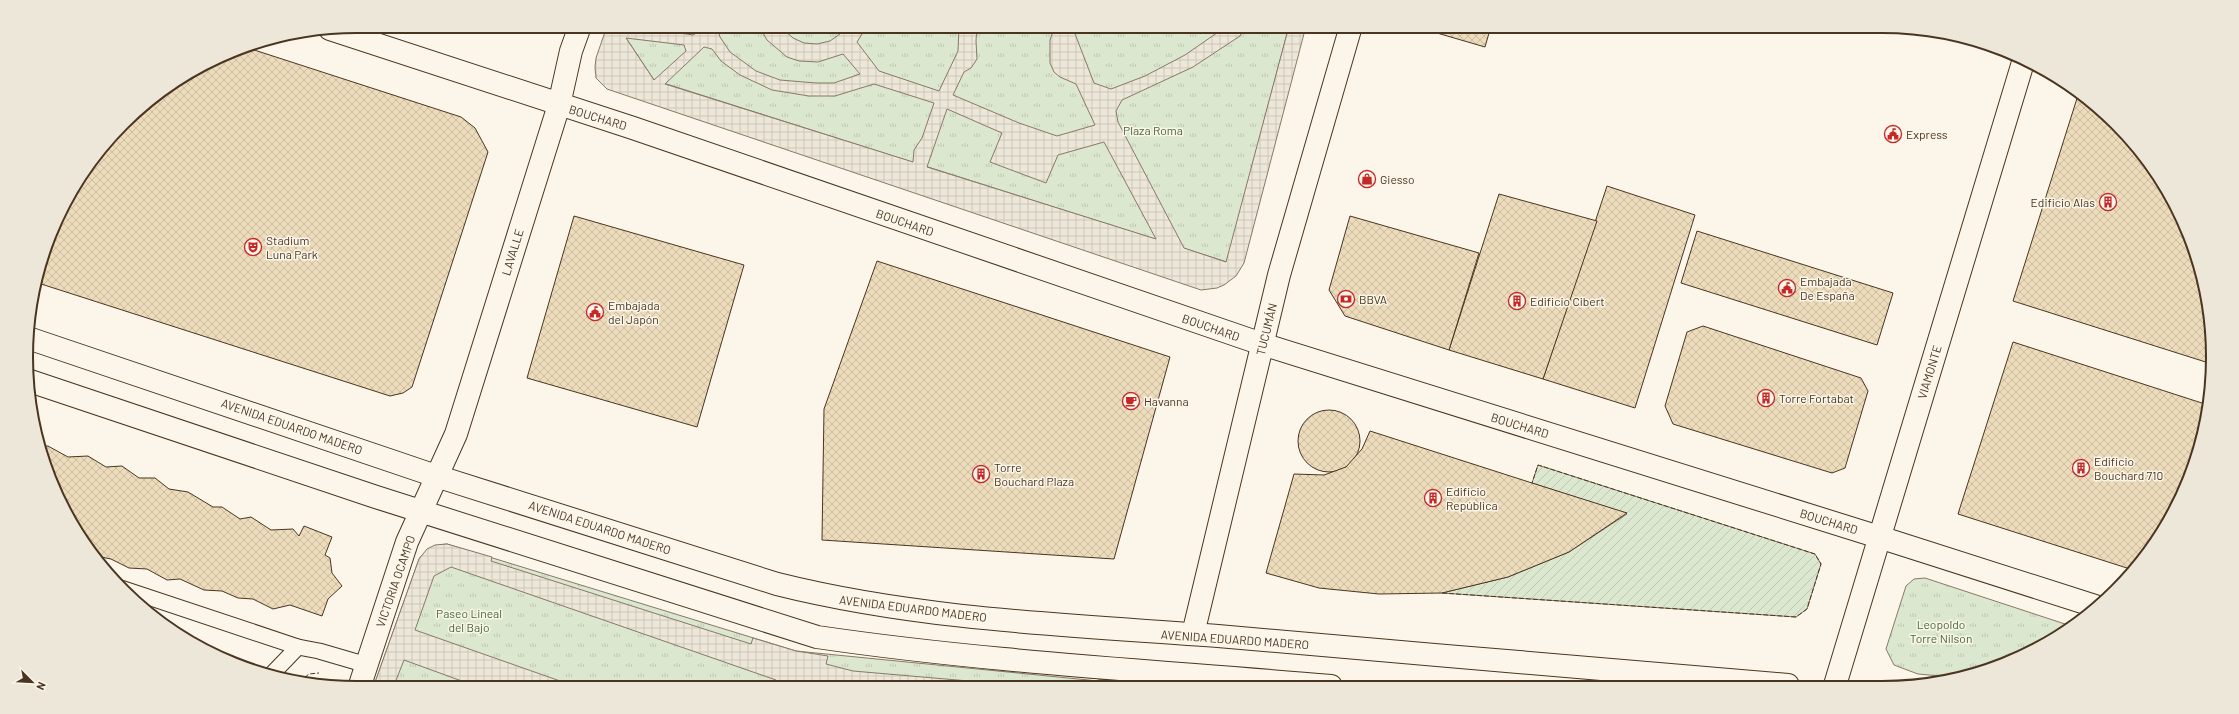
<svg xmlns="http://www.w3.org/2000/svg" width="2239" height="714" viewBox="0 0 2239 714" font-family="Barlow,sans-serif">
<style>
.grass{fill:url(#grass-tufts);stroke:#887966}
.garden{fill:url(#garden-furrows);stroke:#887966}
.plaza{fill:url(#plaza-grid);stroke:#887966;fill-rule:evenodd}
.building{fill:url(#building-cross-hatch);stroke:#4a3520}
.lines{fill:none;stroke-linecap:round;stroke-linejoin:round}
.lane-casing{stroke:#4a3520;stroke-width:17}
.street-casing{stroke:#4a3520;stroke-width:24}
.secondary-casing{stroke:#4a3520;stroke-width:24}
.lane{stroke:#fbf6e9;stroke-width:15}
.street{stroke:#fbf6e9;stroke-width:22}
.secondary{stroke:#fbf6e9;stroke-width:22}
.fence{stroke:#4a3520;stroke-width:1;stroke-dasharray:5 2;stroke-linecap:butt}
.labels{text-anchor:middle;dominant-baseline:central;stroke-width:3;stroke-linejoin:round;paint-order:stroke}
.street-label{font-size:12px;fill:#4a3520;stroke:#fbf6e9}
.park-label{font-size:12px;fill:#436837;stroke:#fbf6e9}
.poi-label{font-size:12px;fill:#4a3520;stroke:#fbf6e9;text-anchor:start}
.rim{fill:none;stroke:#4a3520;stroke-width:2}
</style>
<defs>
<pattern id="grass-tufts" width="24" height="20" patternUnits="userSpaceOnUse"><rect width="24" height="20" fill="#dce7d0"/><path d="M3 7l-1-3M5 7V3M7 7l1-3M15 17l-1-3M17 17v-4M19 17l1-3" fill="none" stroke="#bec7b2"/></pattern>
<pattern id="garden-furrows" width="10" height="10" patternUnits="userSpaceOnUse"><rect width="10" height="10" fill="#dce7d0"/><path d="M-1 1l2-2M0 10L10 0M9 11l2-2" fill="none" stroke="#bec7b2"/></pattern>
<pattern id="plaza-grid" width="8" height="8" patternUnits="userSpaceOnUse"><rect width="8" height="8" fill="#ede7d9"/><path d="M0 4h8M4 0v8" fill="none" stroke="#cdc7ba"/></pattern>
<pattern id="building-cross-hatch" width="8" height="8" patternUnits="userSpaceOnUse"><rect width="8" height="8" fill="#ecdcbc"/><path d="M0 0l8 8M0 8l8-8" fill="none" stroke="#ccbda1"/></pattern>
</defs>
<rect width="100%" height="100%" fill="#fbf6e9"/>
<!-- grass -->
<g class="grass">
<path d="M630 26H1289L1227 262 654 80 626 38Z"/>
<path d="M447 544 796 651 1159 687 373 688 419 559C427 548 433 545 447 544Z"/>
<path d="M1925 578 2071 626 2028 654 1951 677 1918 674 1894 665 1886 649 1906 586 1914 579Z"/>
</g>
<!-- garden -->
<path class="garden" d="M1538 465 1815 554 1821 564 1807 609 1796 617 1442 593 1508 577 1569 552 1627 514 1532 483Z"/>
<!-- plaza -->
<g class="plaza">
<path d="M607 26H636L693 35 698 32 699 26H717L720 37 730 52 756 71 780 80 816 83H834L860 74 843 54 818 62 799 61 787 57 767 40 759 26H780L793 38 804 43 817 44 830 41 840 34 846 26H867L857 42 879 71 939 91 958 51 959 26H977L976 41 977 59 971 68 964 72 953 95 1019 123 1057 136 1095 125 1076 84 1060 77 1054 72 1050 63V40L1055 26H1072L1094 83 1111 89 1145 76 1185 55 1227 26H1245L1240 36 1193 67 1122 100 1116 111 1118 122 1184 248 1226 262 1289 26H1306L1244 263 1236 276 1224 285 1217 288 1201 290 607 89 596 78 595 67 596 58ZM626 38 684 45 686 51 654 80ZM704 47 712 49 721 61 740 75 772 90 809 96H835L874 84 934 103 922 138 914 150 913 162 665 84ZM947 109 1002 133 990 162 1046 183 1058 155 1104 142 1156 239 927 167Z"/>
<path d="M447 544 492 557 491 561 751 644 753 638 796 651 828 656 826 664 853 671 1038 687H774L776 680 451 567 434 576 415 630 580 688H481L404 660 393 688H373L419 559 427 549 435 545Z"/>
<path d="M1099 679 1134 683 1133 687H1097Z"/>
</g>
<!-- building -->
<g class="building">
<path d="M1413 26H1491L1485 47Z"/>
<path d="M245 47 461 117 475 128 488 152 412 387 403 393 390 396 38 283 60 210 95 155 139 108 231 51Z"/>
<path d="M2079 92 2116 123 2157 173 2188 231 2207 293 2212 364 2013 301Z"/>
<path d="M1607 186 1695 215 1635 408 1543 379Z"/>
<path d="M1499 194 1597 221 1543 379 1449 350Z"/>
<path d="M574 216 744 265 697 427 527 378Z"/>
<path d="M1350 216 1479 253 1449 350 1345 316 1329 290Z"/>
<path d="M1697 231 1893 293 1877 345 1681 283Z"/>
<path d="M877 261 1170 357 1114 559 822 540 824 409Z"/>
<path d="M1703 326 1861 378 1868 391 1845 468 1832 473 1673 424 1665 406 1687 332Z"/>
<path d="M2013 342 2208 405 2207 422 2169 522 2130 569 1958 514Z"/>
<circle cx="1329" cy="441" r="31"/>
<path d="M1370 431 1532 483 1627 513 1569 552 1508 577 1442 593 1379 594 1319 588 1266 573 1294 474 1324 475 1346 467 1362 449Z"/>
<path d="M39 446H48L68 457 88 456 106 467 122 466 139 478H155L169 489 188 492 213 507H222L240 519 251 517 271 530 293 529 299 536 304 526 332 537 325 555 330 558 332 573 342 586 328 599 322 616 290 605 273 609 253 599 238 598 222 591 204 590 180 579 167 580 147 569 129 568 111 559 96 556 82 541Z"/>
</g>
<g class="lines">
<!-- lane casing -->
<g class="lane-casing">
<g id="lane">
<path d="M121 588 298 647 319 651 367 665"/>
<path d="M271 675 298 647"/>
</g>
</g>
<!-- street casing -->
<g class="street-casing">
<g id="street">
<path d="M330 29 633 128 1262 344 1879 537 2098 607"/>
<path d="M1193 634 1279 275 1351 26"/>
<path d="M1835 685 2024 59"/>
<path d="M359 688 407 542 456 434 559 105 571 51 580 26"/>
</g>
</g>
<!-- secondary casing -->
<g class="secondary-casing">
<g id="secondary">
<path d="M28 338 436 476 777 584C921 620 1070 625 1218 636 1408 652 1598 670 1788 685"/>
<path d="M27 380 376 497 817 637C987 662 1159 671 1331 686"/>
</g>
</g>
<!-- lane -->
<use href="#lane" class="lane"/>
<!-- street -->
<use href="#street" class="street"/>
<!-- secondary -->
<use href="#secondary" class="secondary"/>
<!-- fence -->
<g class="fence">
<path d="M1442 593 1796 617 1807 609 1821 564 1815 554 1538 465 1532 483"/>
<path d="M299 682 309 674 319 673"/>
</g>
</g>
<!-- icons -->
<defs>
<g id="civic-ring" transform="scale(0.9)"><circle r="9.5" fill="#fbf6e9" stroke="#c62828" stroke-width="1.5"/><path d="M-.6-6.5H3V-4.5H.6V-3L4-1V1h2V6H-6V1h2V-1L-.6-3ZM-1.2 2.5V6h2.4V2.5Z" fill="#c62828"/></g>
<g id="shop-ring" transform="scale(0.9)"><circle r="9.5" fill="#fbf6e9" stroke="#c62828" stroke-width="1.5"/><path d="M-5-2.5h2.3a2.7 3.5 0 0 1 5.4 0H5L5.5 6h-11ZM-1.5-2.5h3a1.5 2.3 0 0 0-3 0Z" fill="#c62828"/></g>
<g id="building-ring" transform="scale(0.9)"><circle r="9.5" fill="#fbf6e9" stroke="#c62828" stroke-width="1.5"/><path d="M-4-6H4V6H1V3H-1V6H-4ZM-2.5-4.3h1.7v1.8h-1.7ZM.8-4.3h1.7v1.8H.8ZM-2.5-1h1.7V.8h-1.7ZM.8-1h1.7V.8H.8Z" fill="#c62828"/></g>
<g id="theatre-ring" transform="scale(0.9)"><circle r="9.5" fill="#fbf6e9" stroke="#c62828" stroke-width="1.5"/><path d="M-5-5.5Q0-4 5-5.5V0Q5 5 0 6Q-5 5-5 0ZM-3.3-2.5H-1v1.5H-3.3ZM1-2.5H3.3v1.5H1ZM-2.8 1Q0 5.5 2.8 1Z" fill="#c62828"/></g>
<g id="bank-ring" transform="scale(0.9)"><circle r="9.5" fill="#fbf6e9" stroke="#c62828" stroke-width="1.5"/><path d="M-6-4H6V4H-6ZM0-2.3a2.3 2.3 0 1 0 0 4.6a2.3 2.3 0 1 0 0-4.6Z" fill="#c62828"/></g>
<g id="cafe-ring" transform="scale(0.9)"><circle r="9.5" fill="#fbf6e9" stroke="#c62828" stroke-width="1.5"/><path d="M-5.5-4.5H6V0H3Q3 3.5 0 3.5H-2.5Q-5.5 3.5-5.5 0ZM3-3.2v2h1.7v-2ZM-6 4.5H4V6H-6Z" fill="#c62828"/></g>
</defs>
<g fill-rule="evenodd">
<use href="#civic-ring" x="1893" y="134"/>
<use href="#shop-ring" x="1367" y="179"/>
<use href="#building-ring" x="2108" y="202"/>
<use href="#theatre-ring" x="253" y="247"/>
<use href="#civic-ring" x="1787" y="288"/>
<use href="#bank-ring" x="1346" y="299"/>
<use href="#building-ring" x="1517" y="301"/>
<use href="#civic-ring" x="595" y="312"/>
<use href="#building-ring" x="1766" y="398"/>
<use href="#cafe-ring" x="1131" y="401"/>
<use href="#building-ring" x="2081" y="468"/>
<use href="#building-ring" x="981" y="474"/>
<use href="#building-ring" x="1433" y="498"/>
</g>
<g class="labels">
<!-- street labels -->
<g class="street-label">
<text transform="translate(598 117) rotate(17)">BOUCHARD</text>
<text transform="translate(905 222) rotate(19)">BOUCHARD</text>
<text transform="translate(512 252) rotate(-73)">LAVALLE</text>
<text transform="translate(1211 327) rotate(19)">BOUCHARD</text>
<text transform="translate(1266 329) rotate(-76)">TUCUMÁN</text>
<text transform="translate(1929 372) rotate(-73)">VIAMONTE</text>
<text transform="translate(1520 425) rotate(17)">BOUCHARD</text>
<text transform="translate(292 426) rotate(19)">AVENIDA EDUARDO MADERO</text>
<text transform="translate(1829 521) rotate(17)">BOUCHARD</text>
<text transform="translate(600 527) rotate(18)">AVENIDA EDUARDO MADERO</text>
<text transform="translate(395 581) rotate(-71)">VICTORIA OCAMPO</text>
<text transform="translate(913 608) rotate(7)">AVENIDA EDUARDO MADERO</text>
<text transform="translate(1235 639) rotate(4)">AVENIDA EDUARDO MADERO</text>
</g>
<!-- park labels -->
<g class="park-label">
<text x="1153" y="130">Plaza Roma</text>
<text x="469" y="613">Paseo Lineal<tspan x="469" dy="14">del Bajo</tspan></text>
<text x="1941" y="624">Leopoldo<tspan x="1941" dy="14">Torre Nilson</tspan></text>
</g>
<!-- poi labels -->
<g class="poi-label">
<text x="1906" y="134">Express</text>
<text x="1380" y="179">Giesso</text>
<text x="2095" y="202" text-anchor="end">Edificio Alas</text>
<text x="266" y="240">Stadium<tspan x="266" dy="14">Luna Park</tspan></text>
<text x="1800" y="281">Embajada<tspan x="1800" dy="14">De España</tspan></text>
<text x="1359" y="299">BBVA</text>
<text x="1530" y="301">Edificio Cibert</text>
<text x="608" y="305">Embajada<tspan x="608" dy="14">del Japón</tspan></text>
<text x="1779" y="398">Torre Fortabat</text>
<text x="1144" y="401">Havanna</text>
<text x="2094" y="461">Edificio<tspan x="2094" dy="14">Bouchard 710</tspan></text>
<text x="994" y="467">Torre<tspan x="994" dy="14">Bouchard Plaza</tspan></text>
<text x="1446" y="491">Edificio<tspan x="1446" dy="14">República</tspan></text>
</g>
</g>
<!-- crop -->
<path d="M0 0H2239V714H0ZM357 33H1882A324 324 0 0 1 2206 357V357A324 324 0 0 1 1882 681H357A324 324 0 0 1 33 357V357A324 324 0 0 1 357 33Z" fill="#ede7d9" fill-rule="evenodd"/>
<path class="rim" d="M357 33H1882A324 324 0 0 1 2206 357V357A324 324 0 0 1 1882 681H357A324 324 0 0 1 33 357V357A324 324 0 0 1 357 33Z"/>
<!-- north arrow -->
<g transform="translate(32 682) rotate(114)" stroke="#fbf6e9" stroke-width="3" paint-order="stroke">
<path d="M0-3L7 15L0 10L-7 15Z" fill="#4a3520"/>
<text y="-6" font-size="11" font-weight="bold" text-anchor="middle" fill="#4a3520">N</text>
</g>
</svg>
